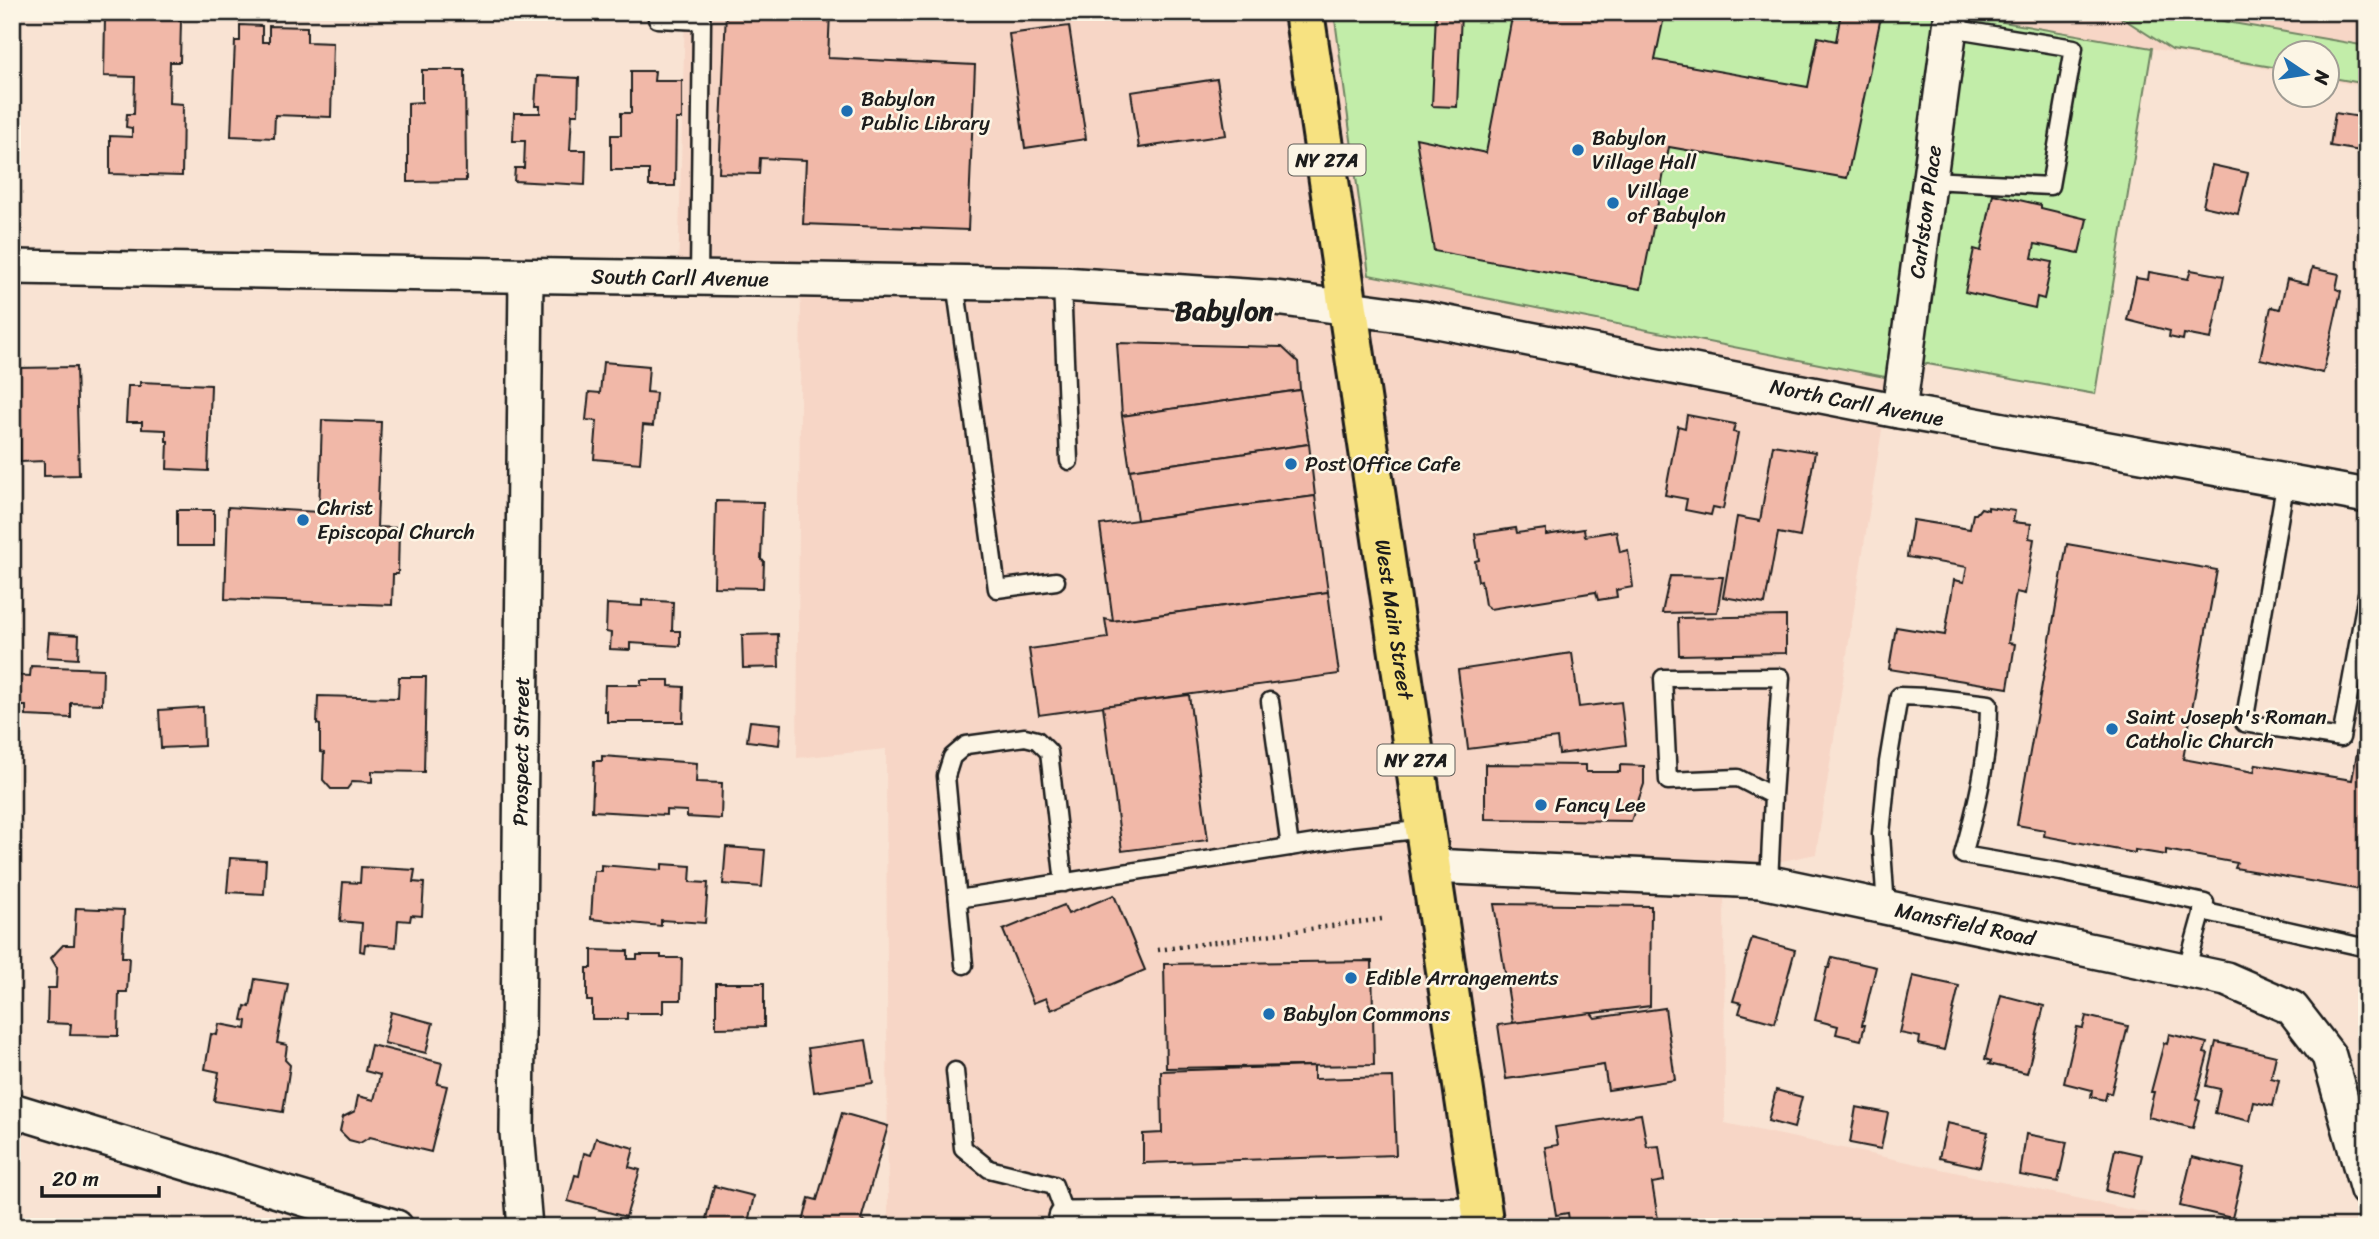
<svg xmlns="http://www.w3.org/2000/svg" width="2379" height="1239" viewBox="0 0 2379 1239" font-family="Sriracha,sans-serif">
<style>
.built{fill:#f7d6c6}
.green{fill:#c2eda9;stroke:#6f8462;stroke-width:2}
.building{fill:#f1b8a8;stroke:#1c1c1c;stroke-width:2}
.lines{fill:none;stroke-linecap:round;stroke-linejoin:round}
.service-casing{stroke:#1c1c1c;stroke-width:21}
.minor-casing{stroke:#1c1c1c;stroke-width:38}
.primary-casing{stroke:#1c1c1c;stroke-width:44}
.path{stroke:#1c1c1c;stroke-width:4.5;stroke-dasharray:2 5;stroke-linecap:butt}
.service{stroke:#fcf5e5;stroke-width:16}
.minor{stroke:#fcf5e5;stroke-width:33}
.primary{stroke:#f7e281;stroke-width:38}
.poi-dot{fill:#1f6fb2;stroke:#fcf5e5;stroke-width:2.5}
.labels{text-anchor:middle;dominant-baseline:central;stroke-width:5;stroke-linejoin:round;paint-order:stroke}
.shield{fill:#fcf5e5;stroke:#5f5d58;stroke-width:2}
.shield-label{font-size:19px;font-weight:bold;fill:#1c1c1c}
.poi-label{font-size:21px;fill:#1c1c1c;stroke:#fcf5e5;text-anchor:start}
.street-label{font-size:21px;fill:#1c1c1c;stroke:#fcf5e5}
.district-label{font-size:28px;font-weight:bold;fill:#1c1c1c;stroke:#fcf5e5}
</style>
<rect width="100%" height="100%" fill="#f9e3d3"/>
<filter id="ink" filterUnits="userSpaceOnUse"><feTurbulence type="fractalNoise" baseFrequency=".0143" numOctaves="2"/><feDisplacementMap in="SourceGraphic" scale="14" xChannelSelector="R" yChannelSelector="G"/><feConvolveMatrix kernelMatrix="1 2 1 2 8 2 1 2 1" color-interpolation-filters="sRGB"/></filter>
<g filter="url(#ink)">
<!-- built -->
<g class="built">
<path d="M685 12H1334L1369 275 1890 378 1816 854 1724 873 1725 1123 2212 1227H888L886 749 797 758 801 280 678 278Z"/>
<path d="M1998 12H2367V87L2327 80 2326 52H2284V72L1997 21Z"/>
</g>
<!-- green -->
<g class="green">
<path d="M1334 12H1998L1997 21 2152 48 2095 394 1894 358 1890 378 1369 275Z"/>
<path d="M2113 12H2194L2227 22 2367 46V84L2327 77 2326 52H2284V69L2172 50Z"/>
</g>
<!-- building -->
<g class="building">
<path d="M726 12H830L828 58 975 65 968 230 803 224 806 160 760 158 759 174 719 173Z"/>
<path d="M1436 12H1461L1457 107 1432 106Z"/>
<path d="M1513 12H1665L1655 60 1808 87 1818 37 1836 41 1841 12H1882L1847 178 1669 147 1641 289 1434 251 1416 138 1486 153Z"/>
<path d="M105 18 181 20 180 62H170L169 103 183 104 182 176 110 174V136L132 137V128L126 127 127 114H134L135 77 104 76Z"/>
<path d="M240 25 262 26V42H269V26L307 27V42L333 43 331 117 275 115 274 138 231 136 235 41H240Z"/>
<path d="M1069 26 1086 139 1025 148 1009 34Z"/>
<path d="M422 70H465L466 181 408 182V103L422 102Z"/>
<path d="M631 71H655L654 81H682V119H676L675 186H649V170H611V135H621V113H631Z"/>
<path d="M537 76 579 78 578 114H572L570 150H586L585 185 514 181 515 168H524L525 141H513L514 113H540V106H535Z"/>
<path d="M1217 79 1226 135 1139 148 1131 92Z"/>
<path d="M2335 113 2367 118V152L2330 146Z"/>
<path d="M2212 165 2248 173 2238 214 2203 206Z"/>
<path d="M1993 194 2041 205V208L2087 219 2079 253 2035 244 2032 258 2052 262 2044 299 2037 297 2035 308 1965 292 1974 249 1981 251Z"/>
<path d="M2312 268 2339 274 2336 289 2341 291 2323 373 2260 359 2271 307 2280 309 2287 279 2308 284Z"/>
<path d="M2191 270 2224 276 2211 339 2184 334 2183 340 2169 337 2170 331 2127 320 2136 278 2148 280 2149 272 2188 279Z"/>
<path d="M1117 343 1282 347 1298 362 1300 390 1122 416Z"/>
<path d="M603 362 649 366 647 392 656 393 653 426 643 425 640 463 594 459 597 421 586 420 589 392 600 393Z"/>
<path d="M76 367 79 475 44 476V461L20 462 18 368Z"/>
<path d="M140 382 211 385 208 471 167 469 168 441H166V430L142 429V422H126L128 386H140Z"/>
<path d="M1300 390 1309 444 1130 470 1122 416Z"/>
<path d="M1687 415 1735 424 1733 432 1738 433 1723 509 1713 507 1711 515 1685 510 1687 499 1665 495 1678 426 1685 428Z"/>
<path d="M322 420 381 422 377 527 399 528 398 574H393L392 605 225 599 228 507 319 512Z"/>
<path d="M1309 444 1315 496 1137 520 1130 470Z"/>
<path d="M1773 445 1815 452 1800 537 1778 533 1765 604 1723 597 1737 517 1760 521Z"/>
<path d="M1315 496 1328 592 1113 621 1100 525Z"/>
<path d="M716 501 763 502 761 560 764 561 763 588 714 587Z"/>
<path d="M1988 507 2015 511 2013 522 2031 524 2029 538 2034 539 2025 594 2016 592 2008 643 2015 644 2008 688 1889 669 1896 627 1945 635 1954 580 1964 582 1967 567 1907 557 1913 520 1970 529 1973 514H1976L1981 508 1988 510Z"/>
<rect x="177" y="510" width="37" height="36"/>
<path d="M1516 528 1517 533 1546 529V535L1584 529 1585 536 1616 531 1620 552 1628 550 1633 587 1616 590 1617 597 1598 600 1596 592 1490 609 1485 605 1481 580 1478 581 1475 561 1479 560 1475 534Z"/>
<path d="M2067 544 2217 570 2183 759 2254 772 2256 764 2352 780 2367 698V891L2235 868 2237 863 2166 850V855L2135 850V853L2044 836 2045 830 2017 825Z"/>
<path d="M1670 576 1723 577 1717 612 1662 613Z"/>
<path d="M1328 592 1339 674 1039 715 1029 649 1108 638 1105 619 1113 621Z"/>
<path d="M642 600 673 602 672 631H680V646L630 643V650L610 649 611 633 606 632 607 604 642 606Z"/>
<path d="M1786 616V653L1679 655 1678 618Z"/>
<path d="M49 633 79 635 78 659 47 657Z"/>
<path d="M778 634 779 667 743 668 742 635Z"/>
<path d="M1572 653 1579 707 1621 702 1626 745 1559 754 1557 738 1468 749 1458 670Z"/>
<path d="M31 666 103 669 102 704 71 703V718L26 716V706H12V675L30 676Z"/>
<path d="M399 677H426L424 772 372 771V782L353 781 347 789H331L323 780 324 753 320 752V725L317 724 318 696 398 698Z"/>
<path d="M641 680H669V686L684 687 683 722H607V711H604L605 685H641Z"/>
<path d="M1189 695 1208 840 1122 851 1103 706Z"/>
<path d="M203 707 204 746 161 748 159 710Z"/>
<path d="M750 721 781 724 779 745 747 741Z"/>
<path d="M602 756 697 763 696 782 722 783 721 819 687 817V811L666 810V815L592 811 594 761H602Z"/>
<path d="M1485 764 1586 765V772H1620V765L1644 766V784L1631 821 1485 819Z"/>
<path d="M726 847 765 850 762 887 723 884Z"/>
<path d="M230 858 266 860 264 894 227 892Z"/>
<path d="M662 864 691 866 690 882 708 883 705 923 661 920V926L591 919 594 871H601V865L662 870Z"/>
<path d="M361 867 415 870 413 882 424 883 422 916 411 915 410 921 398 920 396 947 365 944 364 952 360 951 362 923 340 921 343 882 360 883Z"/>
<path d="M1114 895 1145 970 1051 1010 1046 998 1033 1003 1003 930 1064 905 1068 914Z"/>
<path d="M1494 904 1651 906 1650 1006 1513 1023Z"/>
<path d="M76 908 124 910 122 957H129L127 992H119L118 1036 70 1035 71 1024 47 1023 48 988H56L57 968 51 958 63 945H74Z"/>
<path d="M1752 938 1795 950 1775 1023 1739 1013 1742 1003 1733 1001Z"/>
<path d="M592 950 628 951V959H637V955H661V958H682L681 1000H663V1013H627V1019H592V1001H587V968H592Z"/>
<path d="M1832 957 1876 967 1862 1025H1865L1861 1040 1836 1034 1838 1026 1815 1020 1827 968H1829Z"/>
<path d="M1372 961 1374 1065 1166 1068 1164 964Z"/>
<path d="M1913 976 1959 986 1944 1050 1919 1044 1920 1037 1900 1033Z"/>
<path d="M255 979 288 984 277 1043 287 1045 285 1060 290 1065 283 1112 214 1101 219 1072 205 1069 211 1034 217 1035 219 1024 246 1029 247 1021 242 1020 245 1006 250 1007Z"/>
<path d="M716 983H764V1027L716 1028Z"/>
<path d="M2001 995 2044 1006 2027 1073 1989 1064 1991 1061 1985 1059Z"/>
<path d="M1665 1008 1675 1080 1608 1090 1604 1065 1506 1079 1498 1025 1591 1013 1595 1018Z"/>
<path d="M391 1012 433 1023 426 1053 384 1043Z"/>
<path d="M2086 1016 2128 1026 2111 1094 2107 1092 2105 1100 2091 1097 2092 1090 2064 1083 2077 1027 2083 1028Z"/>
<path d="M2169 1034 2207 1043 2204 1053 2208 1054 2196 1099 2200 1101 2193 1128 2148 1117 2154 1092H2151L2164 1043 2167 1044Z"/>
<path d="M866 1040 873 1083 814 1092 808 1048Z"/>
<path d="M2216 1042 2276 1056 2271 1078 2279 1080 2273 1106 2254 1102 2250 1121 2215 1113 2220 1089 2206 1086Z"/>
<path d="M371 1045 442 1063 437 1084 447 1086 431 1152 370 1137 360 1143 349 1140 340 1131 343 1117 355 1111 358 1096 374 1100 380 1075 365 1071Z"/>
<path d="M1314 1066V1079L1393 1077 1396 1155 1143 1163V1134L1162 1133 1161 1071Z"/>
<path d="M1776 1090 1802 1097 1794 1128 1768 1121Z"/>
<path d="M1856 1107 1888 1113 1881 1149 1850 1143Z"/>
<path d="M842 1113 888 1126 861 1220 865 1222 864 1227H802L809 1198 817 1200Z"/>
<path d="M1641 1114 1647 1147 1659 1146 1664 1181 1652 1183 1658 1219 1609 1227H1570L1568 1213 1556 1215 1545 1147 1558 1145 1555 1127Z"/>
<path d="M1947 1123 1988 1132 1980 1167 1939 1158Z"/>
<path d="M2026 1134 2067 1142 2058 1182 2020 1175Z"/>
<path d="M596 1138 634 1148 629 1167 640 1170 626 1217 568 1201 575 1175 579 1176 584 1153 591 1155Z"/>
<path d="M2115 1149 2142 1155 2132 1197 2106 1191Z"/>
<path d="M2192 1157 2244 1169 2232 1218 2180 1206Z"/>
<path d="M714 1186 754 1196 747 1227H704Z"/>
</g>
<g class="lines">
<!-- service casing -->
<g class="service-casing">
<g id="service">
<path d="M657 19 702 21 699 278"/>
<path d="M1929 180 2050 186 2074 48 1950 28"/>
<path d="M955 282 997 589 1056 581"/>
<path d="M1062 284 1069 461"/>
<path d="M2286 480 2244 723 2341 738 2367 594"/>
<path d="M1270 701 1290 847"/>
<path d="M1769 883 1773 796 1781 677 1663 678 1668 781 1738 778 1773 796"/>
<path d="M958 899 1353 837 1426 829"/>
<path d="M1886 908 1881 834 1888 762 1899 696 1929 697 1989 704C1989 756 1977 805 1963 855L2061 872 2205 903 2186 971"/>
<path d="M2202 911 2367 948"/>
<path d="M964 965 946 776 952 757 966 745 1025 737 1037 740 1049 752 1064 883"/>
<path d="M955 1071 963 1148 989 1169 1054 1185 1066 1218"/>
<path d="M321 1227 325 1206"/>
</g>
</g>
<!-- minor casing -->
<g class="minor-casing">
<g id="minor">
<path id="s1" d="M12 267 1062 284 1276 298 1422 318 1899 411 2367 496"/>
<path id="s2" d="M1899 411 1952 12"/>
<path id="s3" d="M1431 866 1761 881 2226 979 2292 1008 2329 1056 2367 1190"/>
<path d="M12 1110 396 1227"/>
<path id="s4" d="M525 1227 517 1132 526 276"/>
<path d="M1064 1227 1066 1218 1482 1214"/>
</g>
</g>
<!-- primary casing -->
<g class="primary-casing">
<g id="primary">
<path id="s5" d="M1304 12 1484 1227"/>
</g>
</g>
<!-- path -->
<path class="path" d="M1158 950 1382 919"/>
<!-- service -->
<use href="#service" class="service"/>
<!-- minor -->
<use href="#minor" class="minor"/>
<!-- primary -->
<use href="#primary" class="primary"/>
</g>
</g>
<!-- markers -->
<g class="poi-dot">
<circle cx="847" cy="111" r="7"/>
<circle cx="1578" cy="150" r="7"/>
<circle cx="1613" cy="203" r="7"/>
<circle cx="1291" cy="464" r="7"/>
<circle cx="303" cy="520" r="7"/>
<circle cx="2112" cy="729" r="7"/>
<circle cx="1541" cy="805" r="7"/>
<circle cx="1351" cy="978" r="7"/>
<circle cx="1269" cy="1014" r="7"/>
</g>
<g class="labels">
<!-- shield labels -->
<g class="shield">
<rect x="1288.5" y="144.5" width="77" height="31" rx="5"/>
<rect x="1377.5" y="744.5" width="77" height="31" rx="5"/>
</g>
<g class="shield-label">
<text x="1327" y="160">NY 27A</text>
<text x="1416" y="760">NY 27A</text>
</g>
<!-- poi labels -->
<g class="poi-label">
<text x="861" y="99">Babylon<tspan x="861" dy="24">Public Library</tspan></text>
<text x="1592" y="138">Babylon<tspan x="1592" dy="24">Village Hall</tspan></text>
<text x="1627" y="191">Village<tspan x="1627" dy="24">of Babylon</tspan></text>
<text x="1305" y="464">Post Office Cafe</text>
<text x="317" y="508">Christ<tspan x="317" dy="24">Episcopal Church</tspan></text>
<text x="2126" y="717">Saint Joseph's Roman<tspan x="2126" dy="24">Catholic Church</tspan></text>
<text x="1555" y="805">Fancy Lee</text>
<text x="1365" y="978">Edible Arrangements</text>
<text x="1283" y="1014">Babylon Commons</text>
</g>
<!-- street labels -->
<g class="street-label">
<text stroke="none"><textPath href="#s2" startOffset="201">Carlston Place</textPath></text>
<text stroke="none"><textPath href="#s1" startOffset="668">South Carll Avenue</textPath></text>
<text stroke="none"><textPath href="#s1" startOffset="1855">North Carll Avenue</textPath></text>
<text stroke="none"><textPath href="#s5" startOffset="614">West Main Street</textPath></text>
<text stroke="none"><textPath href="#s4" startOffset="476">Prospect Street</textPath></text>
<text stroke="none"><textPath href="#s3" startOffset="539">Mansfield Road</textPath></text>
</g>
<!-- district labels -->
<g class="district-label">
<text x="1224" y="310">Babylon</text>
</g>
</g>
<!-- margin -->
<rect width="2379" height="1239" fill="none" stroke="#fcf5e5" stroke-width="42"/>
<rect x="21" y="21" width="2337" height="1197" fill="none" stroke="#1c1c1c" stroke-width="2.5" filter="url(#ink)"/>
<!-- north arrow -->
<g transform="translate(2306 74) rotate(103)"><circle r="33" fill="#fcf5e5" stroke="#a29e95" stroke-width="2"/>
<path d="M0-5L12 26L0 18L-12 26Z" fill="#1f6fb2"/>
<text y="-10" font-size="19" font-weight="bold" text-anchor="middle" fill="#1c1c1c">N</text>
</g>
<!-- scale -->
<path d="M42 1186v10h117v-10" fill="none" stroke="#1c1c1c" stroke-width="3.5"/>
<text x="52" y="1186" font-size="21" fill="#1c1c1c" stroke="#fcf5e5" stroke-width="5" paint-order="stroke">20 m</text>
</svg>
